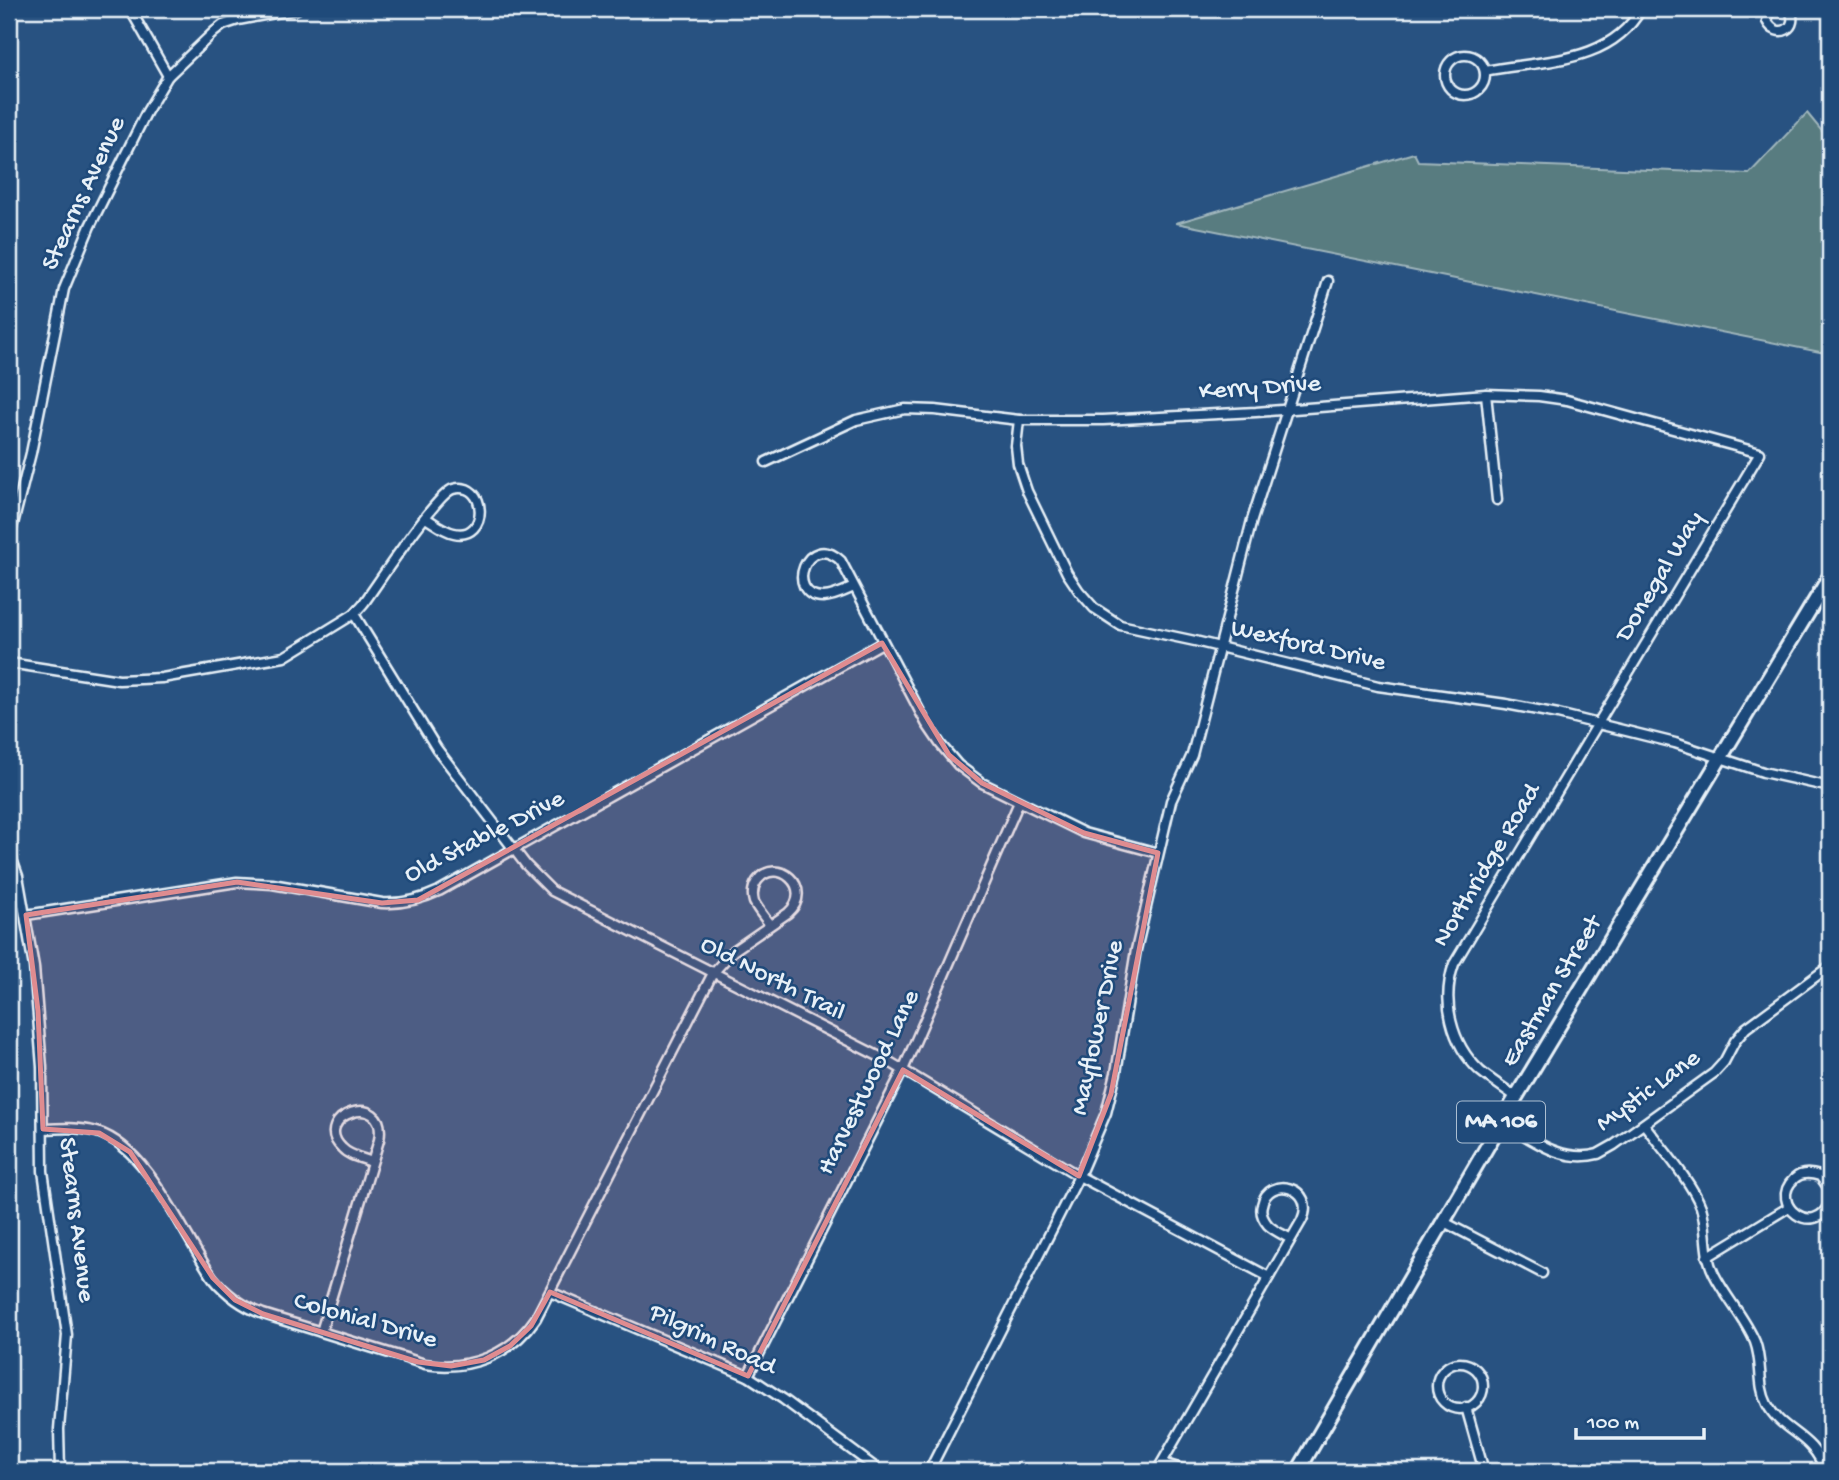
<svg xmlns="http://www.w3.org/2000/svg" width="1839" height="1480" viewBox="0 0 1839 1480" font-family="'Gochi Hand',sans-serif">
<style>
.green{fill:#587b80;stroke:#a0b6bc;stroke-width:2}
.lines{fill:none;stroke-linecap:round;stroke-linejoin:round}
.minor-casing{stroke:#e8f1f8;stroke-width:13}
.primary-casing{stroke:#e8f1f8;stroke-width:18}
.minor{stroke:#1f4a7a;stroke-width:8}
.primary{stroke:#1f4a7a;stroke-width:12}
.marked{fill:#df8c90;fill-opacity:0.2;stroke:#df8c90;stroke-width:5;stroke-linejoin:round}
.labels{text-anchor:middle;dominant-baseline:central;stroke-width:5;stroke-linejoin:round;paint-order:stroke}
.shield{fill:#1f4a7a;stroke:#acbfd2;stroke-width:2}
.shield-label{font-size:24px;font-weight:bold;fill:#e8f1f8}
.street-label{font-size:26px;fill:#e8f1f8;stroke:#1f4a7a}
</style>
<rect width="100%" height="100%" fill="#285281"/>
<filter id="ink" filterUnits="userSpaceOnUse"><feTurbulence type="fractalNoise" baseFrequency=".0143" numOctaves="2"/><feDisplacementMap in="SourceGraphic" scale="14" xChannelSelector="R" yChannelSelector="G"/><feConvolveMatrix kernelMatrix="1 2 1 2 8 2 1 2 1" color-interpolation-filters="sRGB"/></filter>
<g filter="url(#ink)">
<!-- green -->
<path class="green" d="M1807 113 1830 141V354L1176 223 1414 153 1418 161 1749 174Z"/>
<g class="lines">
<!-- minor casing -->
<g class="minor-casing">
<g id="minor">
<path d="M130 9 168 76"/>
<path d="M1770 9 1767 21C1777 41 1801 28 1789 9"/>
<circle cx="1465" cy="75" r="20"/>
<path d="M1485 71C1540 60 1610 65 1641 9"/>
<path d="M1486 394 1497 500"/>
<path d="M1019 420 1016 446 1018 464 1027 491 1067 573 1079 591 1094 608 1120 625 1195 641 1378 686 1506 704 1558 714 1675 743 1763 772 1830 787"/>
<path d="M766 462 856 420 905 409 935 410 1019 420H1103L1256 412 1486 394 1539 396 1567 400 1760 453 1454 964C1441 1001 1451 1044 1480 1071 1491 1080 1504 1088 1516 1097"/>
<path d="M9 540 31 453 64 289 90 226 146 113 168 76 214 32 223 25 238 20 297 9"/>
<path d="M854 587C845 591 833 597 823 597 783 596 807 529 841 561L926 723 941 745 958 765 982 783 1084 833 1158 853"/>
<path d="M354 614 437 749 526 865 552 891 888 1061 1079 1176 1269 1277"/>
<path d="M9 663 119 680 162 678 284 657 354 614 363 604C377 585 436 494 453 489 488 480 489 541 454 533 444 531 434 523 426 518"/>
<path d="M9 851 18 876 34 967 42 1067 43 1171 67 1335 59 1429 60 1471"/>
<path d="M26 915 237 882 272 884 382 903C403 904 420 900 439 891L882 643"/>
<path d="M1502 1122C1532 1139 1562 1164 1598 1154L1614 1145 1714 1073 1724 1062 1735 1041 1746 1028 1830 966"/>
<path d="M1644 1124C1660 1146 1692 1182 1701 1207 1708 1229 1703 1253 1714 1274 1726 1298 1745 1318 1755 1342 1763 1363 1757 1385 1767 1404 1782 1433 1813 1434 1825 1471"/>
<path d="M43 1129C61 1128 79 1127 97 1132 149 1148 183 1235 213 1278 227 1295 242 1306 263 1314L425 1364C470 1371 511 1355 536 1318L713 973 733 951 788 913C816 888 776 855 757 881 753 887 752 895 754 902 758 910 765 918 770 925"/>
<path d="M1830 1190 1820 1176C1811 1173 1801 1172 1794 1179 1767 1204 1815 1240 1830 1202"/>
<path d="M1444 1222 1542 1273"/>
<path d="M1707 1257 1789 1207"/>
<path d="M550 1292 748 1376 783 1399 880 1471"/>
<path d="M321 1332 379 1140C389 1088 309 1116 342 1148 349 1156 362 1158 372 1162"/>
<circle cx="1460" cy="1386" r="23"/>
<path d="M748 1376 903 1070 1019 802"/>
<path d="M1466 1407 1484 1471"/>
<path d="M1162 1463 1188 1471"/>
<path d="M929 1471 1079 1176 1106 1113 1116 1073 1136 950 1171 801 1192 755 1252 520 1328 281"/>
<path d="M1157 1471 1302 1220C1317 1187 1268 1174 1262 1205 1260 1212 1263 1219 1268 1225 1274 1231 1284 1235 1291 1239"/>
</g>
</g>
<!-- primary casing -->
<g class="primary-casing">
<path id="primary" d="M1298 1471 1516 1097 1830 576"/>
</g>
<!-- minor -->
<use href="#minor" class="minor"/>
<!-- primary -->
<use href="#primary" class="primary"/>
</g>
</g>
<!-- marked area -->
<path class="marked" d="M882 643 949 755 982 783 1084 833 1158 853 1111 1094 1079 1176 903 1070 748 1376 550 1292 531 1326 510 1346 484 1360 451 1366 418 1362 263 1314 235 1300 213 1278 130 1152 99 1133 43 1129 38 1011 26 915 237 882 382 903 418 900Z"/>
<g class="labels">
<!-- shield labels -->
<rect class="shield" x="1457" y="1101.5" width="88" height="41" rx="5"/>
<g class="shield-label">
<text x="1501" y="1122">MA 106</text>
</g>
<!-- street labels -->
<g class="street-label">
<text transform="translate(85 194) rotate(-65)">Stearns Avenue</text>
<text transform="translate(1260 389) rotate(-4)">Kerry Drive</text>
<text transform="translate(1661 577) rotate(-59)">Donegal Way</text>
<text transform="translate(1308 647) rotate(13)">Wexford Drive</text>
<text transform="translate(485 838) rotate(-27)">Old Stable Drive</text>
<text transform="translate(1488 866) rotate(-59)">Northridge Road</text>
<text transform="translate(772 980) rotate(27)">Old North Trail</text>
<text transform="translate(1553 992) rotate(-59)">Eastman Street</text>
<text transform="translate(1099 1028) rotate(-78)">Mayflower Drive</text>
<text transform="translate(870 1083) rotate(-64)">Harvestwood Lane</text>
<text transform="translate(1649 1092) rotate(-36)">Mystic Lane</text>
<text transform="translate(75 1220) rotate(83)">Stearns Avenue</text>
<text transform="translate(365 1322) rotate(16)">Colonial Drive</text>
<text transform="translate(712 1341) rotate(25)">Pilgrim Road</text>
</g>
</g>
<!-- margin -->
<rect width="1839" height="1480" fill="none" stroke="#1f4a7a" stroke-width="35"/>
<rect x="18" y="18" width="1804" height="1445" fill="none" stroke="#e8f1f8" stroke-width="2.5" filter="url(#ink)"/>
<!-- scale -->
<path d="M1576 1428v10h128v-10" fill="none" stroke="#e8f1f8" stroke-width="3.5"/>
<text x="1587" y="1428" font-size="21" fill="#e8f1f8" stroke="#1f4a7a" stroke-width="5" paint-order="stroke">100 m</text>
</svg>
